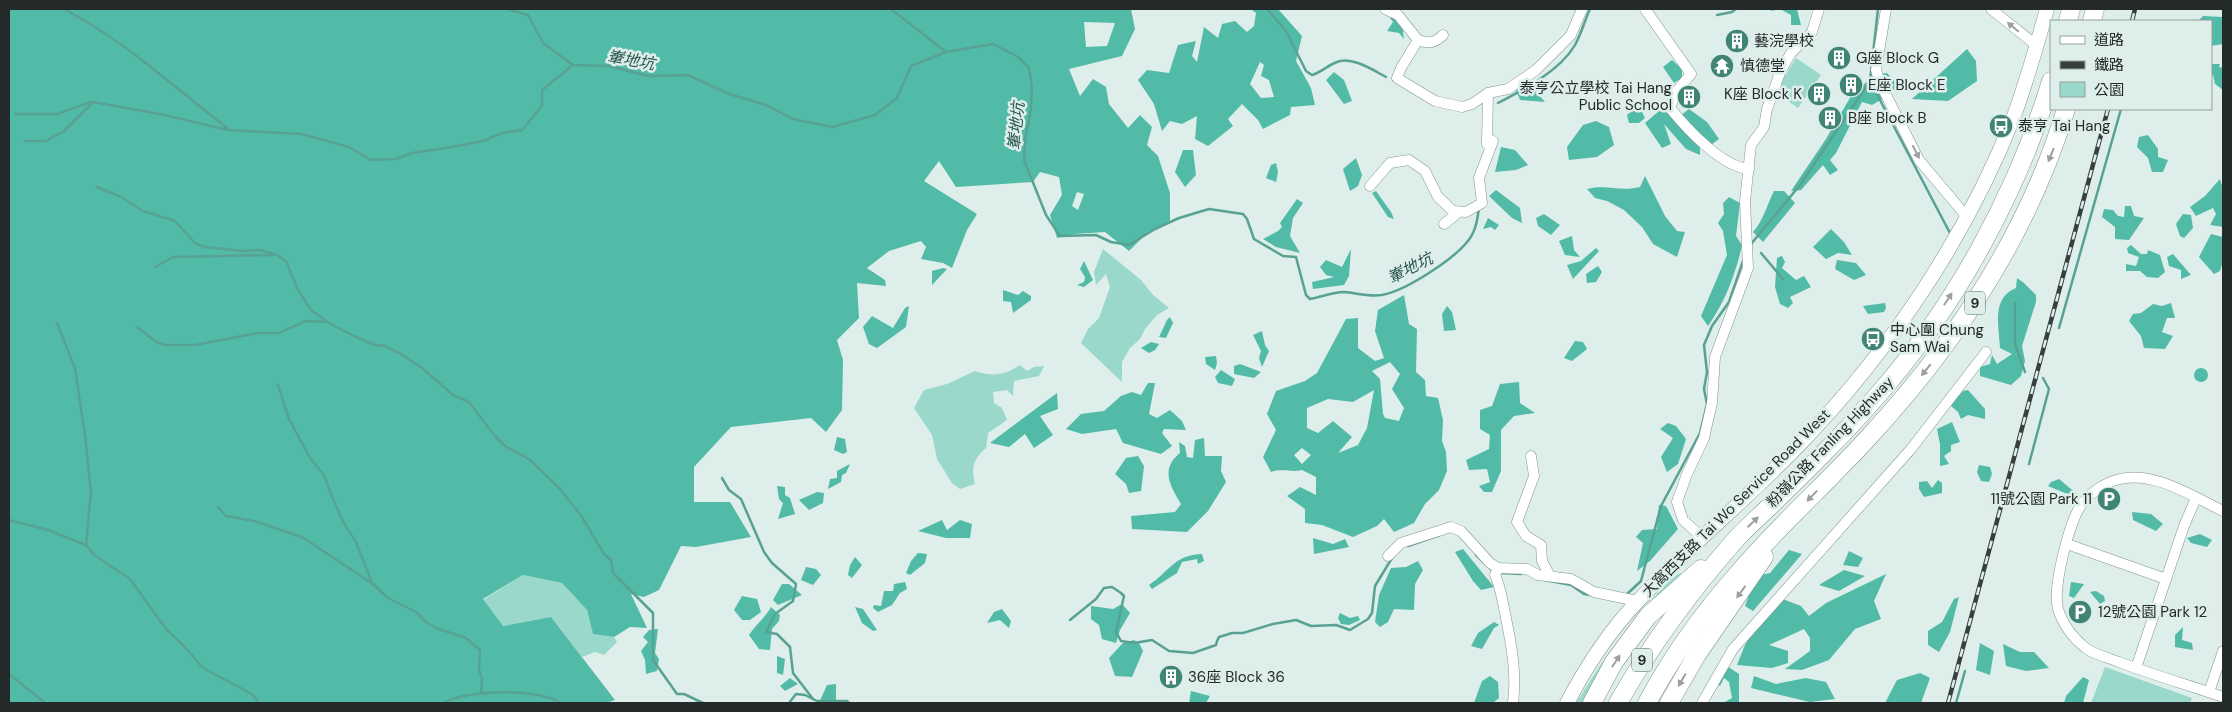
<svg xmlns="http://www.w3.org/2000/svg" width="2232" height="712" viewBox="0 0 2232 712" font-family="'DM Sans','Noto Sans TC',sans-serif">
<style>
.green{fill:#99d8ca}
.forest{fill:#52bba7;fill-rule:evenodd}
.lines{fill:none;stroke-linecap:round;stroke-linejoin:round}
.stream{stroke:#58a293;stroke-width:2.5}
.street-casing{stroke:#859490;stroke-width:11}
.secondary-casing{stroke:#859490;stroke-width:15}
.highway-casing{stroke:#859490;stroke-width:19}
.street{stroke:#fff;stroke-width:10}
.secondary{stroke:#fff;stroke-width:14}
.highway{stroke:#fff;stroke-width:18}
.rail-casing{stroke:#38403e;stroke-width:4.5}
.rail{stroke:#deeeea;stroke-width:2.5;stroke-dasharray:8;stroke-linecap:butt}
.oneway{fill:#9c9f9f}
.labels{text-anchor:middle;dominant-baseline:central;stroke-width:5;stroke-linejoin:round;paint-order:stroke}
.shield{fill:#deeeea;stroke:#5c6563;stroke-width:1}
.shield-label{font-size:14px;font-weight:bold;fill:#242a29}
.poi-label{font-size:15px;fill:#242a29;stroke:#deeeea;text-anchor:start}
.street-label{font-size:15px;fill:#242a29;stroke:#deeeea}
.water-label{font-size:16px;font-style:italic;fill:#28564d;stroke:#deeeea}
</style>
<rect width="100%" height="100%" fill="#deeeea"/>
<!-- green -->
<g class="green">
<path d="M1796 58 1821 75 1798 108 1779 95 1782 80Z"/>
<path d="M1103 249 1141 280 1153 295 1169 308 1157 315 1145 329 1140 339 1130 348 1122 362V382L1081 343 1088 329 1099 318 1110 287 1106 274 1096 285 1094 272Z"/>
<path d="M1020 365 1027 371 1034 367 1044 366 1039 376 1014 381 1013 396 1007 390 993 392 994 403 1002 408 1007 420 988 433 986 448C973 459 971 468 975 484L960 489 952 483 937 459 932 435 914 408 924 390 947 384 975 371C992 377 1006 375 1020 365Z"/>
<path d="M1689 573 1586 703H1576L1603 661 1639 613 1670 580 1678 574Z"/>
<path d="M523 575 562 583 587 610 593 634 614 637 617 642 604 655 595 652 582 657 551 617 503 626 483 600Z"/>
<path d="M2105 667 2192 698 2190 703H2091Z"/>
</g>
<!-- forest -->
<g class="forest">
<path d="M9 9H1131L1135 29 1122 56 1069 69 1080 96 1093 79 1106 87 1109 104 1128 128 1140 115 1152 127 1147 145 1158 156 1170 193V221L1148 232 1129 251 1105 232 1075 234 1057 238 1050 215 1062 195 1059 177 1040 172 1033 182 956 187 939 161 924 181 977 214 967 230 952 268 943 263 921 259 926 247 921 241 889 251 867 268 885 280 886 286 857 283 859 318 837 340 843 360 842 410 826 432 811 418 731 427 694 467V502H730L751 537 696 547 681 546 659 590 644 597 631 594 647 628 630 627 614 637 593 634 587 610 562 583 523 575 483 599 503 626 551 617 615 700 606 703H9ZM1084 22 1115 23 1107 46 1086 47ZM1077 192 1084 194 1078 210 1072 206Z"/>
<path d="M1251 9H1278L1302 36 1296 61 1311 88 1315 105 1291 107 1290 115 1263 129 1258 120 1242 104 1228 119 1233 126 1208 146 1195 139 1197 116 1182 124 1170 121 1162 131 1154 104 1138 80 1147 70 1169 73 1178 45 1196 41 1192 56 1197 62 1204 27 1218 38 1222 24 1235 21 1247 32 1254 26 1256 13ZM1260 62 1264 65 1261 76 1269 80 1274 97 1261 98 1250 84Z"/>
<path d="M1390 9 1400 10 1404 39 1399 33 1387 31 1393 22 1390 18Z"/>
<path d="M1771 9H1797L1801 25H1791V15L1780 9 1771 11Z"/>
<path d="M2203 16 2223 17V44L2211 46V21H2198Z"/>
<path d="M1967 49 1976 61 1977 81 1948 101 1912 99Z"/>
<path d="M1672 60 1682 69V78L1674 83 1663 67Z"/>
<path d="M2211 64H2220L2219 67 2223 68V90L2215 84 2213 75 2211 74Z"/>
<path d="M1334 72 1344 80 1352 101 1344 104 1326 80Z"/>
<path d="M1887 73 1897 84 1891 94 1872 105 1862 102 1836 153 1830 160 1838 170 1830 175 1823 165 1801 190 1791 191 1826 139 1851 96 1874 75Z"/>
<path d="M1526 85 1539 86 1537 93 1545 102 1520 100 1516 90Z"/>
<path d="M1634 109 1642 112 1645 118 1639 123H1629L1627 115Z"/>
<path d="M1689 109 1707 122 1719 139 1711 145 1681 115Z"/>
<path d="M1659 111 1667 112 1700 145V155L1686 149 1664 124 1671 144 1662 148 1645 123Z"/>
<path d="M1596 121 1609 127 1614 145 1597 157 1569 160 1567 147 1583 125Z"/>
<path d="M2148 135 2158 149V157L2168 160 2163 172H2152L2148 158 2137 147 2139 137Z"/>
<path d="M1501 147 1515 150 1528 165 1516 170 1495 172Z"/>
<path d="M1183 150H1193L1196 175 1185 187 1175 172Z"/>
<path d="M1356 158 1362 175 1358 186 1350 191 1343 169Z"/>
<path d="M1276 163 1278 172 1276 182 1266 178 1271 165Z"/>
<path d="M1645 176 1665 216 1677 231 1685 232 1677 257 1653 244 1642 227 1624 210 1607 201 1595 198 1587 189C1606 184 1621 192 1640 187Z"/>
<path d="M2220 179 2223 189V227L2210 225 2216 214 2213 208 2196 216 2190 207 2205 196Z"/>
<path d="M1496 190 1520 208 1522 223 1512 218 1489 196Z"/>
<path d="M1376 191 1391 212 1394 219 1388 217 1372 193Z"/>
<path d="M1774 191H1784L1795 203 1763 242 1753 232C1763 221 1767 205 1774 191Z"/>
<path d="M1729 197 1740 203 1736 236 1742 245C1736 273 1725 302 1708 326L1701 316 1727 255 1723 231 1718 223 1724 214 1723 203Z"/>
<path d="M1297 199 1303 203 1293 218 1290 236 1300 253 1276 247 1263 239 1278 231 1282 227 1280 223Z"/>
<path d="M2125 206H2131L2134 216 2144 218 2129 240 2115 239V227L2102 217 2104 209 2113 210 2118 216 2124 217Z"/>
<path d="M1544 214 1560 225 1551 235 1538 226 1536 218Z"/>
<path d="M2183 214 2191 215 2193 228 2184 238 2180 236 2176 224Z"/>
<path d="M1488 218 1499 225 1495 230 1491 227 1483 229Z"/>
<path d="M1831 229 1844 242 1852 255 1838 253 1826 259 1813 247Z"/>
<path d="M2211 234 2223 237V261L2220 271 2214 274 2199 257Z"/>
<path d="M1572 236 1574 250 1580 257 1565 255 1559 241Z"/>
<path d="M2131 245 2141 254H2147L2148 250 2160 255 2165 272 2158 278 2147 277 2140 271H2126V264L2136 266 2139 257 2128 253 2127 248Z"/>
<path d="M1596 248 1599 251 1573 279 1567 265 1581 261Z"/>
<path d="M1351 249 1349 276 1344 285 1313 289 1312 282 1334 277 1326 275 1320 267 1326 260 1342 267Z"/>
<path d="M2173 254 2191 275 2181 279V270L2169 266 2167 257Z"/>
<path d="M1782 256 1785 262 1782 268 1796 280 1804 276 1811 287 1790 297 1793 303 1788 308 1780 304 1775 287 1777 258Z"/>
<path d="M1837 260 1856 263 1866 275 1854 280 1835 269Z"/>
<path d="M1084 261 1093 280 1084 287 1077 285 1084 282 1085 277 1080 269Z"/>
<path d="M1598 266 1602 272 1596 282 1587 283 1586 274Z"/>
<path d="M943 268 947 269 932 285V271Z"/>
<path d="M2017 278 2024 283 2036 295V302L2022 346 2025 361 2021 376 2011 385 1980 376V367L1990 364 1992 355 1997 364 2012 354 2000 348C1999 327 1991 298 2016 288Z"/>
<path d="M1003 290 1018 295 1023 291 1031 296V300L1013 313 1011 302 1003 301Z"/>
<path d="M1404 295 1409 324 1417 329 1416 372 1425 380 1426 396 1438 398 1443 420 1442 441 1446 452 1447 471 1439 490 1425 504 1414 523 1394 532 1384 519 1377 526 1353 537 1322 525 1305 523V509L1287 496 1300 487 1316 495V477L1302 470C1292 473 1283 468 1271 472L1263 457 1276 430 1267 414 1276 391 1305 381 1317 373 1346 319 1358 318V348L1375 361 1384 358 1375 331 1378 310ZM1390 362 1400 374 1392 389 1404 408 1399 421 1385 418 1383 414 1380 379 1372 371ZM1374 390 1367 428 1358 445 1338 453 1352 437 1333 421 1318 433 1307 428V408L1328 399 1353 402ZM1302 448 1311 455 1302 464 1294 455Z"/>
<path d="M1885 303 1886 308 1884 312 1868 314 1863 306Z"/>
<path d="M2171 303 2175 318H2167L2162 332 2173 336 2165 349 2144 348 2141 336 2129 321 2133 314 2141 313 2153 304 2162 306Z"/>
<path d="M909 306 906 327 877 348 869 344 863 327 872 316 893 328 905 308Z"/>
<path d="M1447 306 1452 312 1456 330 1444 331 1442 314Z"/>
<path d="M1170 317 1173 323 1166 338 1159 337 1167 320Z"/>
<path d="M1262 331 1265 345 1269 351 1262 367 1259 358 1261 351 1253 335Z"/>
<path d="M1575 341 1583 342 1587 349 1572 361 1564 358Z"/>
<path d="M1151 342 1159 344 1155 350 1149 353 1141 348Z"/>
<path d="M1216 356 1217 363 1215 370 1206 364 1205 357Z"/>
<path d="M1240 364 1261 372 1254 378 1234 374V366Z"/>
<circle cx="2201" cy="375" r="7"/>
<path d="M1221 370 1235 379 1232 386 1218 383 1215 377Z"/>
<path d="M1519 382 1520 403 1535 413 1514 416 1501 430V471L1492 492H1484L1479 486 1490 482 1487 469 1469 470 1466 460 1489 449 1490 435 1480 429V410L1492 406 1500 384Z"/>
<path d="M1148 383H1155L1149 414 1157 418 1170 410 1182 421 1186 430 1164 429 1162 433 1172 446 1161 454 1123 443 1116 429 1082 434 1066 429 1081 414 1104 411 1121 396 1132 392 1141 395Z"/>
<path d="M1968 390 1985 409V419L1968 415 1961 419 1958 412 1950 405 1963 391Z"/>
<path d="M1057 393 1058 409 1040 416 1053 435 1034 448 1025 434 1009 447 990 443Z"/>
<path d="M1952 422 1960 442 1951 445V451L1944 456 1949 464 1940 466V444L1937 429Z"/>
<path d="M1668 423 1676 426 1686 439 1678 464 1667 472 1661 457 1673 438 1660 429Z"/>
<path d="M837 437 845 439 847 452 843 454 834 450Z"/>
<path d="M1204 438 1205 456H1222L1221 471 1226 482 1208 511 1187 532 1132 529 1131 516 1175 512 1181 504C1170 486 1160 469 1180 453L1179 442 1185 446 1187 457 1193 458 1195 440Z"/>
<path d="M1138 456 1144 466 1141 491 1129 493 1126 484 1115 474 1126 458Z"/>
<path d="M850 464 846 473 842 475 841 482 828 489 830 479 837 478V471Z"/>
<path d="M1979 465 1990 467 1992 474 1989 482 1981 481 1977 472Z"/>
<path d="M2059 479 2077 494 2072 496 2048 486 2051 482Z"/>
<path d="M1938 480 1942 483V493L1924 497 1919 489V482L1927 481 1932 488Z"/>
<path d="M777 486 785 487V495L790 498 795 514 778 519 783 503 779 499Z"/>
<path d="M817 492 824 493 823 503 809 510 799 500Z"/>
<path d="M1659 505 1666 506 1678 529 1650 561 1637 571 1643 543 1636 537 1642 530 1657 529Z"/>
<path d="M2132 512 2151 514 2163 524 2156 531 2133 520Z"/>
<path d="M942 520 947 530 960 520 972 524 970 538H946L918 531Z"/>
<path d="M2200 534 2212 540 2207 547 2191 543 2187 538Z"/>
<path d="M1313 538 1333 544 1345 539 1349 547 1314 554Z"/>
<path d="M1463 549 1494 587 1481 590 1473 581 1455 552Z"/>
<path d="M1789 550 1802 554 1753 611 1745 606 1756 576 1770 573Z"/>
<path d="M1849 551 1863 558 1858 567 1843 565Z"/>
<path d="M918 553 927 554 925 563 910 575 906 573 911 561Z"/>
<path d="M1202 554 1204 561 1198 564 1197 559 1182 562 1177 573 1152 589 1149 585C1170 571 1174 555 1202 554Z"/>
<path d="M855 557 862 565 852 578 848 575 850 565Z"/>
<path d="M1418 561 1423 570 1415 584 1414 610 1394 609 1388 622 1380 627 1375 622 1379 595 1391 568 1406 567Z"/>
<path d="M806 567 816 569 821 575 813 585 801 580Z"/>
<path d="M1844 570 1865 576 1839 591 1819 585Z"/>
<path d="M1886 574 1874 601 1881 619 1855 629 1829 660 1802 670 1785 669 1810 651V638L1804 629 1769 645 1788 651V663L1772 668 1737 665 1745 645 1775 596 1801 606 1809 616 1826 603Z"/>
<path d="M905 582 907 589 900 593 892 605 878 612 873 608 874 605 881 606 884 591H893L894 584Z"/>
<path d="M2071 582 2084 584 2074 598 2069 596Z"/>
<path d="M782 584H789L802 595 778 605 773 600Z"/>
<path d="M2096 591 2104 596 2105 601 2100 604 2090 592Z"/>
<path d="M742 596 757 599 761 612 750 620H742L734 610Z"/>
<path d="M1959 597 1950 632 1939 652 1928 645V631L1942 622 1954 599Z"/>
<path d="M1122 604 1130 613 1120 630 1116 643 1102 639 1099 625 1091 619V606L1113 609Z"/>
<path d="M771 607 780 615 779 621 772 629 770 650 759 649 749 635C756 624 765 618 771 607Z"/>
<path d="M855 607 863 609 877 630 873 631 862 623Z"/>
<path d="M1002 609 1011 621 1009 628 1000 620 987 623 994 612Z"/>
<path d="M1340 613 1350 618 1358 616 1360 620 1349 625 1341 624 1338 618Z"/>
<path d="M1494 622 1499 625 1494 628 1482 649 1471 646 1478 633Z"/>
<path d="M2183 627 2182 640 2192 643 2193 650 2175 647V635Z"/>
<path d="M658 629 655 653 659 659 657 671 646 674 645 660 641 651 648 642 643 637 649 630Z"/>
<path d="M1134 640 1139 643 1143 651 1132 677 1115 676 1109 658 1123 643Z"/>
<path d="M1980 643 1994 651 1990 675 1976 670Z"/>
<path d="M2003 644 2020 652H2034L2049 668 2026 671 2006 666Z"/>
<path d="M777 656 785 659 783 675 777 673Z"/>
<path d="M1727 666 1739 674V703H1723L1732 698 1729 682 1724 678 1720 686 1717 684Z"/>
<path d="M1920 673 1930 678 1921 703H1885L1897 680Z"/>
<path d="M1490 676 1498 682 1499 698 1493 703H1474L1482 681Z"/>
<path d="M1754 676 1776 684 1806 678 1826 682 1835 699 1810 702 1751 688Z"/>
<path d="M2083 677 2089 680 2083 703H2064L2066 696Z"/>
<path d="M790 678 798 684 785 691 780 686Z"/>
<path d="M836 684V703H819L827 685Z"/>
<path d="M1191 691 1210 696 1206 703H1189Z"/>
</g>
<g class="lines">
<!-- stream -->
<g class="stream">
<path d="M64 9C125 41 174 87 228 129"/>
<path d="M507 9 528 15 543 43 573 65 609 66 648 76 688 75 729 94 766 105 793 119 832 127 875 115 897 98 911 66 946 52 993 44 1018 57 1029 68 1032 88 1031 109 1025 139 1024 160 1046 215 1060 236 1096 235 1111 242 1129 245 1155 229 1179 218 1209 209 1243 214 1247 219 1254 239 1283 256 1296 257 1306 295 1310 299C1321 297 1333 292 1344 292 1357 293 1368 297 1382 295 1405 291 1463 255 1473 233 1477 225 1478 216 1479 207"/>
<path d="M891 9 946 52"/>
<path d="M1267 9 1286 31 1306 71 1312 75C1322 72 1328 65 1337 62 1352 56 1373 70 1386 77"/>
<path d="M1878 9 1870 81 1951 235"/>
<path d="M1717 15 1732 12 1736 9"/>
<path d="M1498 103C1523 90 1560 71 1575 45 1581 34 1585 20 1590 9"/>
<path d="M15 114H57L91 102"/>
<path d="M25 141H46L64 131 93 102 160 114 228 130 301 134 349 147 371 160 396 159 412 153 452 147 483 141 502 133 522 130 542 106V90L573 65"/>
<path d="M97 187 121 197 143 211 175 221 195 243 205 247 242 251 260 250 277 255 286 261 298 290 311 310 326 321"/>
<path d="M1751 244 1800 185 1870 81"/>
<path d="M1761 253 1783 279"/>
<path d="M155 267 173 257 273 255"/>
<path d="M2015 303V344L2025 372"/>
<path d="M57 323 75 368 85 436 91 492 86 545"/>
<path d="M137 327 156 342 166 345H195L258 333H279L306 321 327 322 354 336 375 345 385 346 401 354 422 368 453 395 469 402 495 436 505 446 529 459 561 490 582 517 604 554 611 560 613 573 653 613V660L677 694H684L703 703"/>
<path d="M2059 328 2121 109"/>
<path d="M278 385 289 419 310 458 324 475 333 499 343 522 356 542 372 583"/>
<path d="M2029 464 2049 389 2043 378"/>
<path d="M722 478 729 490 741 499 764 552 772 563 796 584 793 601 775 614 766 632 777 634 790 647 793 673 813 699"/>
<path d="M218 507 226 516 254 521 302 537 373 584 388 598 416 612 426 622 436 628 466 638 480 650 479 671 482 678 481 692 487 694"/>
<path d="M9 520 48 530 86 545 94 555 130 579 166 629 183 645 203 668 252 694 259 703"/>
<path d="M1408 546 1440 535"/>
<path d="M1476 555 1493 571"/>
<path d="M1501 573 1521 574"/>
<path d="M1545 580 1571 585 1584 594 1591 595"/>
<path d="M1626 595 1641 581 1661 506 1700 433 1707 404 1704 389 1707 372 1704 345 1712 326 1729 302 1744 258"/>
<path d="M1070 620 1096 599 1104 588 1112 587 1121 593 1124 596 1116 632 1121 641 1134 643 1152 640 1169 651 1193 653 1216 645 1217 641 1219 637 1232 633H1243L1273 624 1296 620 1311 626 1336 625 1350 630 1368 619 1372 613 1375 586 1392 558"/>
<path d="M9 674 45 703"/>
<path d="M444 703C467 689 538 688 561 703"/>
<path d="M789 703 796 694 805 695 817 701H847L849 703"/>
<path d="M1956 703 1965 671"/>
</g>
<!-- street casing -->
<g class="street-casing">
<g id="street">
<path d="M1385 9 1398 15 1418 40 1401 68 1397 78 1435 101 1462 107 1472 104 1488 93 1508 89 1536 70 1571 35 1582 9"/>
<path d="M1645 9 1691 74 1676 92 1670 108C1687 129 1722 167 1749 169"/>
<path d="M1886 9 1876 70 1880 83 1919 160 1967 217"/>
<path d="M1991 9 2036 45"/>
<path d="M1418 40C1429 44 1435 43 1443 35"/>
<path d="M1487 144 1488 93"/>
<path d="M1370 186 1390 163 1409 160 1425 171 1438 197 1453 211 1466 212 1482 203 1479 178 1493 141 1488 139"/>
<path d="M1444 224 1459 212"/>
<path d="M1531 456 1534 476 1517 522 1526 536 1541 545 1542 561 1550 576"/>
<path d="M2223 511C2192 496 2152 469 2116 480 2105 483 2092 492 2084 501 2070 516 2052 588 2058 609 2063 625 2074 639 2087 649 2096 655 2109 658 2119 662 2153 675 2188 685 2223 697"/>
<path d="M1703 538 1683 520 1677 502 1687 474 1704 438 1712 403 1715 357 1748 268 1745 201 1751 145 1764 127 1767 109 1781 70 1791 53 1812 32 1819 9"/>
<path d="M2067 544 2166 579"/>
<path d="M1388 556 1401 543 1451 527 1461 531 1490 563 1498 568 1527 569 1538 575 1571 579 1594 592 1637 601"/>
<path d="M1498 568 1495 575C1501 588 1502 600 1505 613 1511 643 1517 672 1513 703"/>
<path d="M2136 668 2184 526 2196 498"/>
<path d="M2209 692 2223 651"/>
<path d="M1702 703 1733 649 1911 449 1986 352"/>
</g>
</g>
<!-- secondary casing -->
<g class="secondary-casing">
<path id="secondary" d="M1567 703C1586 667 1609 631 1638 601 1689 546 1747 499 1799 445 1890 351 1966 238 2014 116 2027 81 2037 44 2047 9"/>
</g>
<!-- highway casing -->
<g class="highway-casing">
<g id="highway">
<path d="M2068 21 2071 9"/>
<path d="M2092 21 2095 9"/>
<path d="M1592 703 1614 662 1648 616 1701 569"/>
<path d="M1618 703C1652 643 1691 590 1737 538 1747 527 1759 517 1770 506 1807 470 1844 434 1877 396 1955 307 2017 194 2051 81"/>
<path d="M1647 703C1671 658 1701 616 1735 577 1776 528 1825 485 1868 438 1956 343 2028 234 2066 109"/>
<path d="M1669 703 1696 656 1764 557"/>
</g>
</g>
<!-- street -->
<use href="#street" class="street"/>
<!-- secondary -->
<use href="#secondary" class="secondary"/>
<!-- highway -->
<use href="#highway" class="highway"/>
<!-- rail casing -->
<g class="rail-casing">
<g id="rail">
<path d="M2132 21 2135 9"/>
<path d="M1948 703 2108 109"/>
</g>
</g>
<!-- rail -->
<use href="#rail" class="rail"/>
</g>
<!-- one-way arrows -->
<defs><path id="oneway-solid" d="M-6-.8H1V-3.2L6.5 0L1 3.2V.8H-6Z" transform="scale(1.25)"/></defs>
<g class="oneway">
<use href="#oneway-solid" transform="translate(2013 27) rotate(-140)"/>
<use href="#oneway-solid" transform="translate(1916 152) rotate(63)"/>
<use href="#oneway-solid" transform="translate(2051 155) rotate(112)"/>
<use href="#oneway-solid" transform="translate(1948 299) rotate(-57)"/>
<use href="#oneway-solid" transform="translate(1926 370) rotate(129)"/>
<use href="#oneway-solid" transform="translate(1812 496) rotate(134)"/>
<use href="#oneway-solid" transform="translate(1753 522) rotate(-44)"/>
<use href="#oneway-solid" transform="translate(1741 592) rotate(126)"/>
<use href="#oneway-solid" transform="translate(1616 661) rotate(-57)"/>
<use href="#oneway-solid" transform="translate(1682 680) rotate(120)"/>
</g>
<!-- icons -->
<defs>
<g id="building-disc" transform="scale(1.25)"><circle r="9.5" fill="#408476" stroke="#deeeea"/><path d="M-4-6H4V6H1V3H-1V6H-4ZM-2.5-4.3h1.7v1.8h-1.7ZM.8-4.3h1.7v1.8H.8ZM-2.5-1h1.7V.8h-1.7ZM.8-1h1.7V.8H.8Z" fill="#fff"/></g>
<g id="temple-disc" transform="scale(1.25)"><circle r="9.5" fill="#408476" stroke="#deeeea"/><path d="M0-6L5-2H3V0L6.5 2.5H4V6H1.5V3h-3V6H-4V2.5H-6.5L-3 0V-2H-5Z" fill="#fff"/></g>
<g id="bus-disc" transform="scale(1.25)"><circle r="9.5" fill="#408476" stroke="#deeeea"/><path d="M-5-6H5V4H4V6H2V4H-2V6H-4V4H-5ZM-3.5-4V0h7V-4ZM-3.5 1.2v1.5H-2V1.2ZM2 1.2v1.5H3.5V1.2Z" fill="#fff"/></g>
<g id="parking-disc" transform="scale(1.25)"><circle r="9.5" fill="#408476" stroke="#deeeea"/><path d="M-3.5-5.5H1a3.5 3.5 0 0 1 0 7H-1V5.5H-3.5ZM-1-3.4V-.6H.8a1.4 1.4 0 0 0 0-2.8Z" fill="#fff"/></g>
</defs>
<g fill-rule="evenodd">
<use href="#building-disc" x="1737" y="41"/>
<use href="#building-disc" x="1839" y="58"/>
<use href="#temple-disc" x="1722" y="66"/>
<use href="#building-disc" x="1851" y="85"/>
<use href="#building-disc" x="1819" y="94"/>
<use href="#building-disc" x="1689" y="97"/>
<use href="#building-disc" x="1830" y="118"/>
<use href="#bus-disc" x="2001" y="126"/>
<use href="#bus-disc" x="1873" y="339"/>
<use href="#parking-disc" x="2109" y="499"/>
<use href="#parking-disc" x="2080" y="612"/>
<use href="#building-disc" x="1171" y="677"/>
</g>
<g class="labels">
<!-- shield labels -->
<g class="shield">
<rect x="1965" y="291.5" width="20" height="23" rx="4"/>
<rect x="1632" y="648.5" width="20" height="23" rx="4"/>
</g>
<g class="shield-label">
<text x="1975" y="303">9</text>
<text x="1642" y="660">9</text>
</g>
<!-- poi labels -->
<g class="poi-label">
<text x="1754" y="41">藝浣學校</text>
<text x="1856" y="58">G座 Block G</text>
<text x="1740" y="66">慎德堂</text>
<text x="1868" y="85">E座 Block E</text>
<text x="1672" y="88" text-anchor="end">泰亨公立學校 Tai Hang<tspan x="1672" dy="17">Public School</tspan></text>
<text x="1802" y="94" text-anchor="end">K座 Block K</text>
<text x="1848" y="118">B座 Block B</text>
<text x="2018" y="126">泰亨 Tai Hang</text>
<text x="1890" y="330">中心圍 Chung<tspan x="1890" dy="17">Sam Wai</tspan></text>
<text x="2092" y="499" text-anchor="end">11號公園 Park 11</text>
<text x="2098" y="612">12號公園 Park 12</text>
<text x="1188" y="677">36座 Block 36</text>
</g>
<!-- street labels -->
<g class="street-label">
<text transform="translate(1830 442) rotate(-46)">粉嶺公路 Fanling Highway</text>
<text transform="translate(1736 503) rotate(-45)">大窩西支路 Tai Wo Service Road West</text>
</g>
<!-- water labels -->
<g class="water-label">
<text transform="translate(631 60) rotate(10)">輋地坑</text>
<text transform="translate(1016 126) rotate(-84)">輋地坑</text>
<text transform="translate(1410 268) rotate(-27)">輋地坑</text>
</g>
</g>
<!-- border -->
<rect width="2232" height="712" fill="none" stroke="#242a29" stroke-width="20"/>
<!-- legend -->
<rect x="2050" y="20" width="162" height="90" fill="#deeeea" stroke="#94a09d"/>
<rect x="2060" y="36" width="25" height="8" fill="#ffffff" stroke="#94a09d"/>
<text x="2094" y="45" font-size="15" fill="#242a29">道路</text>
<rect x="2060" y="61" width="25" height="8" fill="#38403e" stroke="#94a09d"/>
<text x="2094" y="70" font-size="15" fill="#242a29">鐵路</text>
<rect x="2060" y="82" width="25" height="15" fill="#99d8ca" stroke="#94a09d"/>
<text x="2094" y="95" font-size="15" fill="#242a29">公園</text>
</svg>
